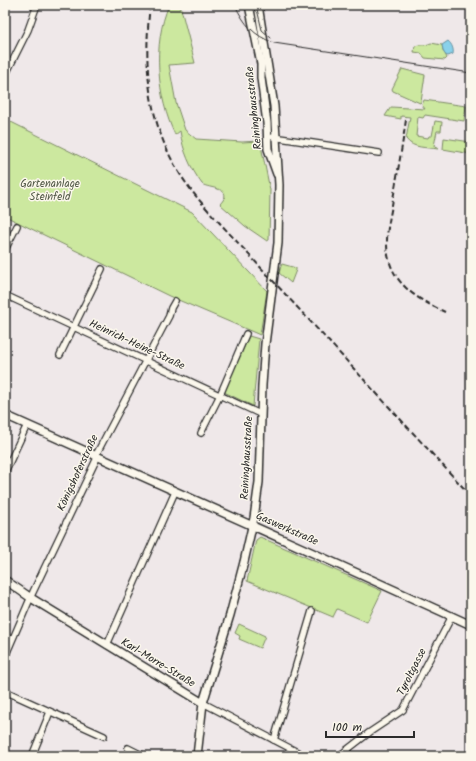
<svg xmlns="http://www.w3.org/2000/svg" width="476" height="761" viewBox="0 0 476 761" font-family="Kalam,sans-serif">
<style>
.green{fill:#cce89f;stroke:#7c8a65}
.water{fill:#89d1ea;stroke:#638f9e}
.lines{fill:none;stroke-linecap:round;stroke-linejoin:round}
.minor-casing{stroke:#2b2b2b;stroke-width:8}
.tertiary-casing{stroke:#2b2b2b;stroke-width:10}
.secondary-casing{stroke:#2b2b2b;stroke-width:10}
.minor{stroke:#fbf7ec;stroke-width:5.5}
.tertiary{stroke:#fbf7ec;stroke-width:7}
.secondary{stroke:#fbf7ec;stroke-width:7}
.tram{stroke:#2b2b2b;stroke-width:1}
.rail{stroke:#2b2b2b;stroke-width:2;stroke-dasharray:6 3;stroke-linecap:butt}
.labels{text-anchor:middle;dominant-baseline:central;stroke-width:3;stroke-linejoin:round;paint-order:stroke}
.street-label{font-size:11px;fill:#2b2b2b;stroke:#fbf7ec}
.park-label{font-size:11px;fill:#535a48;stroke:#fbf7ec}
</style>
<rect width="100%" height="100%" fill="#efe8e9"/>
<filter id="ink" filterUnits="userSpaceOnUse"><feTurbulence type="fractalNoise" baseFrequency=".025" numOctaves="2"/><feDisplacementMap in="SourceGraphic" scale="8" xChannelSelector="R" yChannelSelector="G"/><feConvolveMatrix kernelMatrix="1 2 1 2 8 2 1 2 1" color-interpolation-filters="sRGB"/></filter>
<g filter="url(#ink)">
<!-- green -->
<g class="green">
<path d="M169 5H180L195 63 169 65 176 103 185 130 196 139 242 142 260 141 270 190 269 240 267 241 245 226 220 204C236 187 208 189 202 184 190 167 183 151 180 131L175 135C157 97 152 44 169 5Z"/>
<path d="M431 43 442 45 443 50 447 58 445 60 425 58 421 53 414 52 415 46C421 44 425 46 431 43Z"/>
<path d="M402 69 425 75 421 102 420 103 393 91 392 89Z"/>
<path d="M424 100 466 106 464 121 425 115 423 118 418 117 416 136 428 138 429 136H432L435 121 442 122 441 131H437L434 146 438 147V149C427 147 413 149 406 139L410 117 401 116V119L385 116 391 107 425 109 422 105Z"/>
<path d="M5 119 192 212 267 291 260 335 169 296 5 216Z"/>
<path d="M444 138 471 142V154L443 149Z"/>
<path d="M282 264 296 268V270L291 283 279 273 281 266Z"/>
<path d="M249 336 259 339 253 406 224 392Z"/>
<path d="M260 537 382 591 367 622 337 609 333 617 247 581 256 540Z"/>
<path d="M239 624 265 636 260 648 239 639 240 636 235 633Z"/>
</g>
<!-- water -->
<path class="water" d="M448 41C452 44 454 50 453 54L448 56C443 55 443 49 442 45Z"/>
<g class="lines">
<!-- minor casing -->
<g class="minor-casing">
<g id="minor">
<path d="M5 76 28 30 37 5"/>
<path d="M273 137 379 153"/>
<path d="M5 250 17 226"/>
<path d="M5 295 260 414"/>
<path d="M60 355 102 269"/>
<path d="M201 433 220 395 246 334"/>
<path d="M5 472 27 425"/>
<path d="M107 645 175 492"/>
<path d="M5 657 33 592 96 460 97 453 169 316 171 308 175 301"/>
<path d="M5 691 104 736"/>
<path d="M203 703 305 756"/>
<path d="M274 740 312 611"/>
<path d="M128 748 144 756"/>
<path d="M32 756 50 712"/>
<path d="M339 756 370 732 403 710 452 616"/>
</g>
</g>
<!-- tertiary casing -->
<g class="tertiary-casing">
<path id="tertiary" d="M5 415 302 548 471 625"/>
</g>
<!-- secondary casing -->
<g class="secondary-casing">
<g id="secondary">
<path d="M249 5 261 64V78L267 123 268 149 277 174"/>
<path d="M5 580 31 598 203 703"/>
<path d="M197 756 203 703 230 615 244 562 254 518 259 482 262 385 265 344 278 243 279 185 274 106 258 5"/>
</g>
</g>
<!-- minor -->
<use href="#minor" class="minor"/>
<!-- tertiary -->
<use href="#tertiary" class="tertiary"/>
<!-- secondary -->
<use href="#secondary" class="secondary"/>
<!-- tram -->
<g class="tram">
<path d="M235 5C245 25 253 35 274 43L471 73"/>
<path d="M256 5 262 30 271 38"/>
</g>
<!-- rail -->
<g class="rail">
<path d="M150 5C143 69 148 129 186 183 195 196 206 208 217 220L471 496"/>
<path d="M406 120C402 146 398 172 393 199 391 213 387 227 387 241 386 280 414 298 445 312"/>
</g>
</g>
</g>
<g class="labels">
<!-- street labels -->
<g class="street-label">
<text transform="translate(254 108) rotate(-96)">Reininghausstraße</text>
<text transform="translate(137 345) rotate(25)">Heinrich-Heine-Straße</text>
<text transform="translate(247 458) rotate(-87)">Reininghausstraße</text>
<text transform="translate(78 473) rotate(-65)">Königshoferstraße</text>
<text transform="translate(287 529) rotate(24)">Gaswerkstraße</text>
<text transform="translate(158 663) rotate(31)">Karl-Morre-Straße</text>
<text transform="translate(412 672) rotate(-63)">Tyroltgasse</text>
</g>
<!-- park labels -->
<g class="park-label">
<text x="50" y="184">Gartenanlage<tspan x="50" dy="13">Steinfeld</tspan></text>
</g>
</g>
<!-- margin -->
<rect width="476" height="761" fill="none" stroke="#fbf7ec" stroke-width="20"/>
<rect x="10" y="10" width="456" height="741" fill="none" stroke="#2b2b2b" stroke-width="1.5" filter="url(#ink)"/>
<!-- scale -->
<path d="M326 731v6h88v-6" fill="none" stroke="#2b2b2b" stroke-width="2"/>
<text x="332" y="731" font-size="12" fill="#2b2b2b" stroke="#fbf7ec" stroke-width="3" paint-order="stroke">100 m</text>
</svg>
